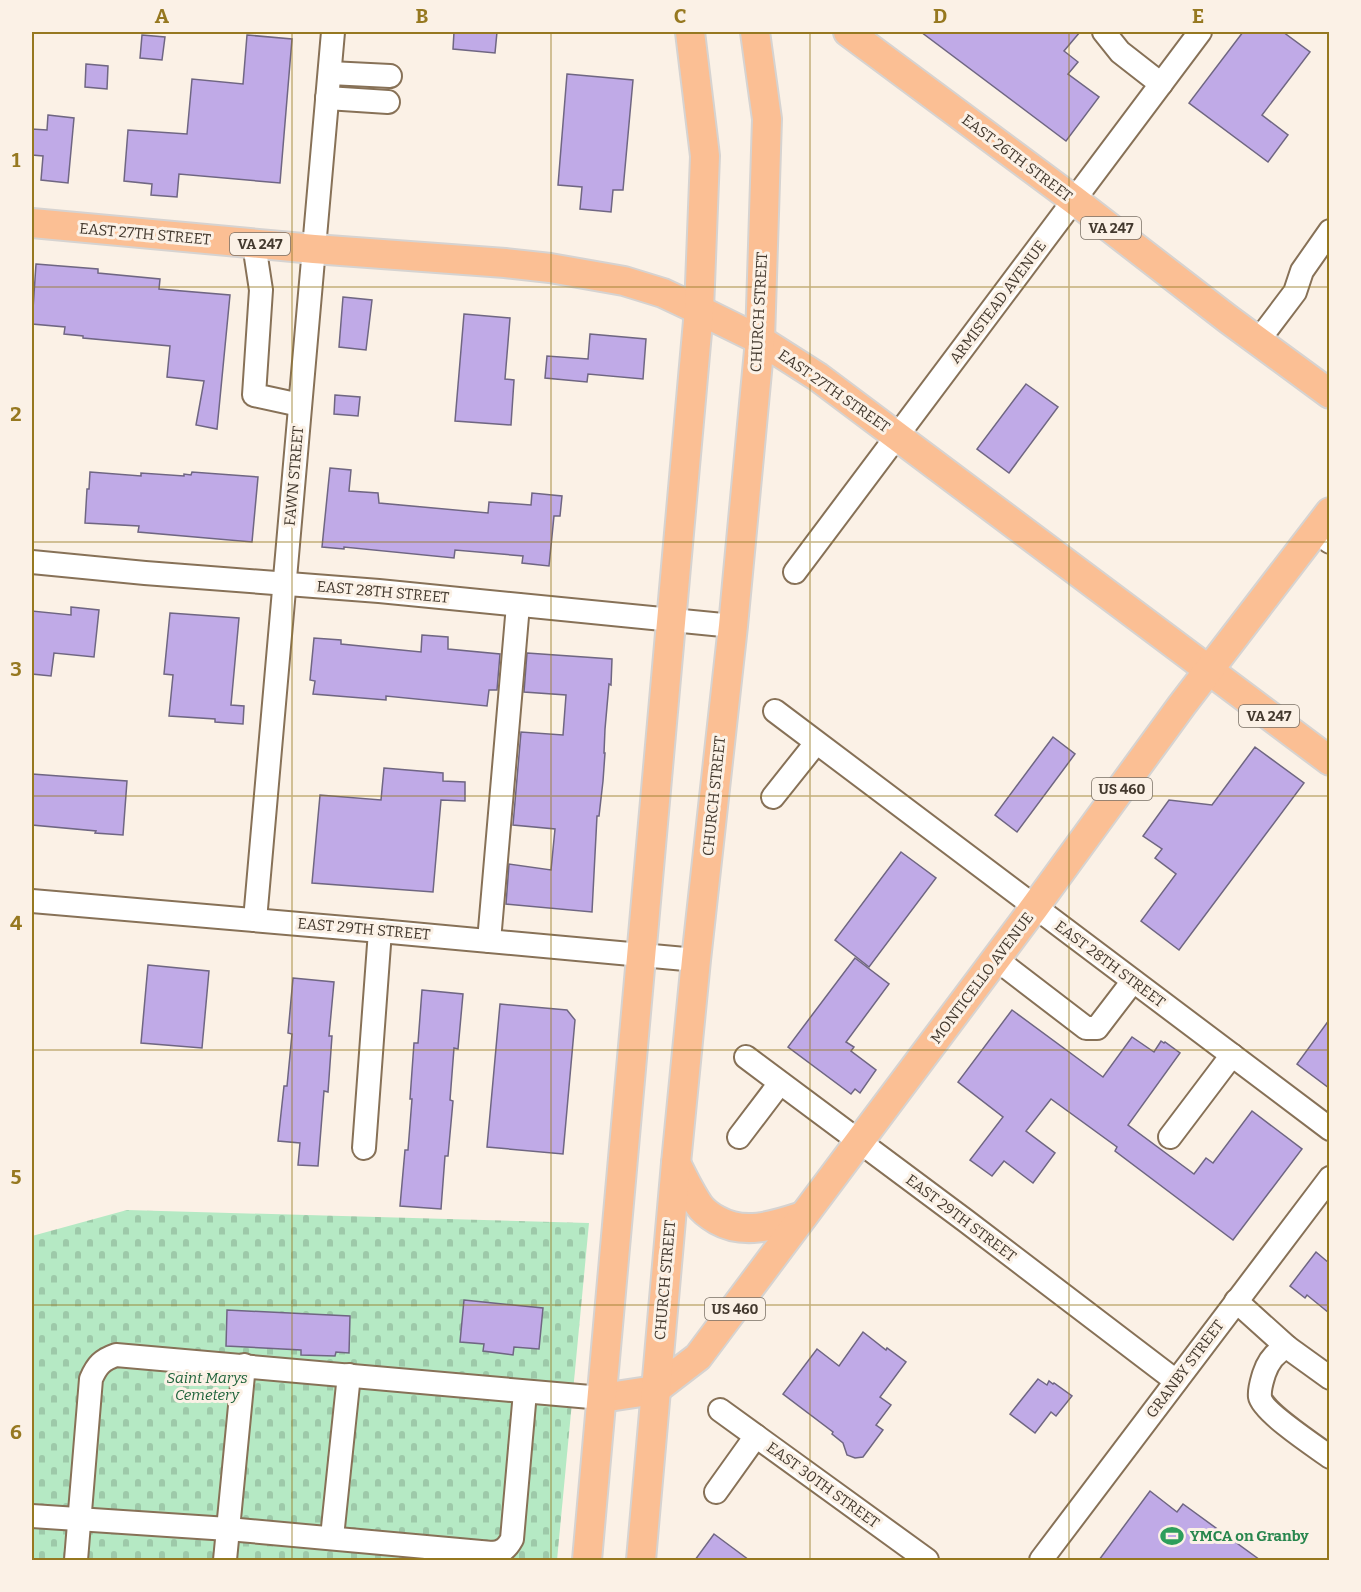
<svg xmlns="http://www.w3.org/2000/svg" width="1361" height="1592" viewBox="0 0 1361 1592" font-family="Bitter,serif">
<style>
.cemetery{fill:url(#cemetery-stones)}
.building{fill:#c0aae7;stroke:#6f6682;stroke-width:1.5}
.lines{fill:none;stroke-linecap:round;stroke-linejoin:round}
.minor-casing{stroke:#877157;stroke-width:26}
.major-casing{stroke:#d6d3d1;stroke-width:32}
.minor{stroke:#fff;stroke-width:22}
.major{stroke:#fbbf94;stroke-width:28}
.grid{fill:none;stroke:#967820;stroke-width:1.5;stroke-opacity:0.55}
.labels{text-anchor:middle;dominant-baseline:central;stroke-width:6;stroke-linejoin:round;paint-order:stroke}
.shield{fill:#fbf1e6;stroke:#7a7065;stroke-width:1.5}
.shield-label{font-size:14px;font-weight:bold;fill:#43392e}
.street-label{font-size:15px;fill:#43392e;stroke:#fbf1e6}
.park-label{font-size:15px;font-style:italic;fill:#1f633b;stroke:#fbf1e6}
.leisure-label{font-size:15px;font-weight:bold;fill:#27864d;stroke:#fbf1e6;text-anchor:start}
.neatline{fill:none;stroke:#967820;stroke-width:2}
.grid-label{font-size:20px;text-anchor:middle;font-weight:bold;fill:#967820}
</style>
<defs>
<pattern id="cemetery-stones" width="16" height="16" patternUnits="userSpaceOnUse" patternTransform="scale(1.5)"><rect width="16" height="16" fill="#b5e9c4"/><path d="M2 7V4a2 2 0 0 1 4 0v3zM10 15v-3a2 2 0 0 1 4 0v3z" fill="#9dc9a9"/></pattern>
</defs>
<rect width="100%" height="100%" fill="#fbf1e6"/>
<!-- cemetery -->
<path class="cemetery" d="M127 1210 589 1223 557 1560H32V1236Z"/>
<!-- building -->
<g class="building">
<path d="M454 32H497L495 53 453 49Z"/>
<path d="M921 32H1080L1064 51 1078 62 1068 74 1099 97 1066 141Z"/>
<path d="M1243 32H1283L1310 52 1262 115 1288 135 1268 162 1189 103Z"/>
<path d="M142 35 165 37 162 60 140 58Z"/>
<path d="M247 35 292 39 280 183 179 174 177 197 151 195 152 184 124 181 128 130 187 134 192 79 243 84Z"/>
<path d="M86 64 108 66 107 89 85 87Z"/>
<path d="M567 74 633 80 623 190H613L611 212 580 209 582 187 558 185Z"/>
<path d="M48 115 74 118 68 183 41 180 43 156 32 155V129L47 130Z"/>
<path d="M36 264 98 269V273L160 279 159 289 230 295 217 429 196 425 204 381 167 377 170 346 83 338V336L64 334 65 327 32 324Z"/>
<path d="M343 297 372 300 366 350 339 347Z"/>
<path d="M464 314 510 318 505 379 514 380 511 425 455 421Z"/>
<path d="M590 334 646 339 643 379 588 374 587 382 545 378 547 356 588 359Z"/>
<path d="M1026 384 1058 407 1009 473 977 449Z"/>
<path d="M335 395 360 397 358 416 334 414Z"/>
<path d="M330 468 351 470 349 491 378 493 379 503 488 513 489 502 531 505 532 493 562 496 560 516H554L549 566 522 563 523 556 455 550 454 558 344 547V549L322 547Z"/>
<path d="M90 472 141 476V473L184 476V474L191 475 192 472 258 477 252 542 138 532 139 526 85 523 87 489H89Z"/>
<path d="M71 607 99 610 94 657 54 653 51 676 32 674V611L71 615Z"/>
<path d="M170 613 239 618 231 705 244 706 243 724 215 722V719L169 716 173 675 164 674Z"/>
<path d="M422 635 448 637V649L500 654 497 690H489L487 706 386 696V700L313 694 315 681 310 680 314 638 341 640V644L421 652Z"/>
<path d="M527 653 612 659 611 685 609 684 605 729 604 753H605L603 781 599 816H597L592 912 506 904 509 864 551 870 555 829 513 825 521 732 563 735 566 695 524 692Z"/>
<path d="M1053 737 1075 754 1017 832 995 815Z"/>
<path d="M1255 747 1304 783 1179 950 1141 921 1176 874 1155 858 1162 849 1143 836 1169 800 1212 805Z"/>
<path d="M384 768 443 773V781L465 782V801L441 800 433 892 312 883 320 795 381 800Z"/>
<path d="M32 774 127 781 123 835 95 833 96 831 32 825Z"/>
<path d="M901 852 936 878 869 967 835 940Z"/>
<path d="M855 958 889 984 846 1042 854 1047 851 1051 876 1070 860 1093 855 1089 851 1094 788 1047Z"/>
<path d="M148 965 209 971 202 1048 141 1043Z"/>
<path d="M293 978 334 982 329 1036H332L328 1092 324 1091 318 1166 298 1165 300 1143 278 1141 284 1086H287L292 1034 288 1033Z"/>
<path d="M422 990 463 994 458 1049 454 1048 450 1100 453 1101 448 1156H445L441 1209 400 1206 405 1150H408L412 1099H410L414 1043H418Z"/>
<path d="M500 1004 567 1010 575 1020 563 1154 487 1147Z"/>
<path d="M1012 1010 1103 1077 1132 1037 1154 1052 1161 1041 1164 1043 1165 1042 1180 1053 1128 1125 1194 1174 1206 1158 1213 1163 1252 1111 1302 1149 1233 1240 1115 1151 1117 1147 1051 1099 1026 1131 1055 1153 1033 1183 1004 1161 992 1176 970 1160 1003 1117 958 1082Z"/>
<path d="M1329 1020V1088L1297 1064Z"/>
<path d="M1316 1252 1329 1263V1313L1307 1295 1305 1298 1290 1286Z"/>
<path d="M464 1300 543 1308 539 1349 514 1347 513 1355 483 1351 484 1344 460 1342Z"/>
<path d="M227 1310 350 1316 349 1353 336 1352 335 1356 301 1355V1350L226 1346Z"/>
<path d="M863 1332 886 1350 887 1348 906 1362 880 1397 891 1405 876 1425 883 1430 863 1457 855 1458 847 1455 843 1443 832 1434 833 1432 783 1394 817 1349 839 1366Z"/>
<path d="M1038 1379 1047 1385 1049 1381 1053 1384 1054 1383 1072 1396 1056 1416 1051 1412 1035 1433 1010 1414Z"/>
<path d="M1150 1491 1177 1512 1183 1504 1260 1560H1099Z"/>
<path d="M714 1534 749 1560H695Z"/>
</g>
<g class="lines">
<!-- minor casing -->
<g class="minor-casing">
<g id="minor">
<path d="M1104 32 1120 52 1161 84"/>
<path d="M330 73 390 76"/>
<path d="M327 98 388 102"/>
<path d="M254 244 261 290 254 395 300 405"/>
<path d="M1258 341 1295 292 1302 271 1330 231"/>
<path d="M1316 531 1330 542"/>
<path d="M32 562 145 573 379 591 733 626"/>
<path d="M795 572 1200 32"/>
<path d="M775 711 1330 1129"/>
<path d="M773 797 816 743"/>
<path d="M32 901 380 931 696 960"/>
<path d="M255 920 333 32"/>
<path d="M489 941 518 605"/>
<path d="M996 959 1086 1028H1097L1133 981"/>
<path d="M746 1057 966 1221 1176 1381"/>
<path d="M739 1137 780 1083"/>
<path d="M1170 1137 1232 1055"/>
<path d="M364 1148 380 931"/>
<path d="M1236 1301 1287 1347C1275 1352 1268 1362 1264 1374 1262 1381 1259 1389 1260 1397 1262 1411 1316 1447 1330 1457"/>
<path d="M1287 1347 1330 1378"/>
<path d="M720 1410 927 1560"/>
<path d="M716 1492 756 1436"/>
<path d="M32 1516 228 1529 492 1553C503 1552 507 1548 512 1539L525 1392"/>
<path d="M332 1537 349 1375"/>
<path d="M76 1560 91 1379C97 1365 102 1360 116 1355L602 1398"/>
<path d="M225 1560 244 1365"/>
<path d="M1041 1560 1330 1178"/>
</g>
</g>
<!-- major casing -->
<g class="major-casing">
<g id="major">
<path d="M848 32 1074 200 1228 319 1330 394"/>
<path d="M32 223 314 249 505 263 550 268 624 281 663 293 699 310 760 340 818 377 1330 761"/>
<path d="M676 1163C683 1177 690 1192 699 1205 703 1211 710 1216 717 1220 745 1236 775 1225 803 1216"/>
<path d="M602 1398 655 1390 698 1357 1034 908 1182 705 1330 512"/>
<path d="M587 1560 699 310 705 156 690 32"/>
<path d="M641 1560 676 1163 696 960 733 626 760 340 767 119 755 32"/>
</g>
</g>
<!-- minor -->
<use href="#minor" class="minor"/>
<!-- major -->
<use href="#major" class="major"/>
</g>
<!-- grid -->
<path class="grid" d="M292 32V1560M551 32V1560M810 32V1560M1069 32V1560M32 287H1330M32 542H1330M32 796H1330M32 1050H1330M32 1305H1330"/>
<!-- icons -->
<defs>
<g id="stadium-bare" transform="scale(1.8)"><path d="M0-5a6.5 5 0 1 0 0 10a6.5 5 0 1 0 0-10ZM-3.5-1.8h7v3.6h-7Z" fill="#2e9e5b" stroke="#fbf1e6" stroke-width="2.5" paint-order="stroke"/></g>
</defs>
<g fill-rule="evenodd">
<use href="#stadium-bare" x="1172" y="1536"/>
</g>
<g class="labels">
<!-- shield labels -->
<g class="shield">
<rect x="1081" y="217" width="60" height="22" rx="4.5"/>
<rect x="230" y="233" width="60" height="22" rx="4.5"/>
<rect x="1239" y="705" width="60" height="22" rx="4.5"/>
<rect x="1092" y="778" width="60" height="22" rx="4.5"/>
<rect x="705" y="1298" width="60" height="22" rx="4.5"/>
</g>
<g class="shield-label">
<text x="1111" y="228">VA 247</text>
<text x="260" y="244">VA 247</text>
<text x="1269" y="716">VA 247</text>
<text x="1122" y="789">US 460</text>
<text x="735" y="1309">US 460</text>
</g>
<!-- street labels -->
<g class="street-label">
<text transform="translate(1017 158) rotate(37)">EAST 26TH STREET</text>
<text transform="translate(145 234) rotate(5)">EAST 27TH STREET</text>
<text transform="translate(998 302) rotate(-53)">ARMISTEAD AVENUE</text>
<text transform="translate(759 312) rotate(-87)">CHURCH STREET</text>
<text transform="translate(834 391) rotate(35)">EAST 27TH STREET</text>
<text transform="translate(294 476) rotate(-85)">FAWN STREET</text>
<text transform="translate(383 592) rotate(5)">EAST 28TH STREET</text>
<text transform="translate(714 796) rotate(-84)">CHURCH STREET</text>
<text transform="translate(364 929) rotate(5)">EAST 29TH STREET</text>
<text transform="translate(1110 964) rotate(37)">EAST 28TH STREET</text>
<text transform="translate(982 978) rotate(-53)">MONTICELLO AVENUE</text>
<text transform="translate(961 1218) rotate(37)">EAST 29TH STREET</text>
<text transform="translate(665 1280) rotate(-85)">CHURCH STREET</text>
<text transform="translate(1185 1369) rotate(-53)">GRANBY STREET</text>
<text transform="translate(823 1485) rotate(36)">EAST 30TH STREET</text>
</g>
<!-- park labels -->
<g class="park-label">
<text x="207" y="1378">Saint Marys<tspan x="207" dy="17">Cemetery</tspan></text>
</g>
<!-- leisure labels -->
<g class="leisure-label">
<text x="1190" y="1536">YMCA on Granby</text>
</g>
</g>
<!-- border -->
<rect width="1361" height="1592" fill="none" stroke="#fbf1e6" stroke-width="66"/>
<rect x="33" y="33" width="1295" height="1526" class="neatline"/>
<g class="grid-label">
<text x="162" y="23">A</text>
<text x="422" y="23">B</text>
<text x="680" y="23">C</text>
<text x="940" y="23">D</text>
<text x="1198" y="23">E</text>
<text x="16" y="167">1</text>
<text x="16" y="421">2</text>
<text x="16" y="676">3</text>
<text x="16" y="930">4</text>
<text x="16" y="1184">5</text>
<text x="16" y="1439">6</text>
</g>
</svg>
